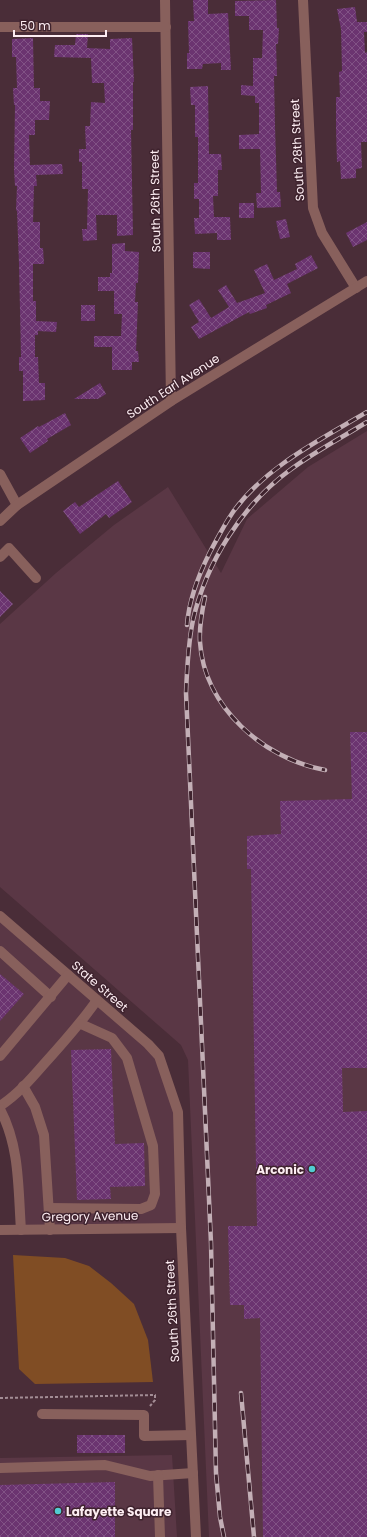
<svg xmlns="http://www.w3.org/2000/svg" width="367" height="1537" viewBox="0 0 367 1537" font-family="Poppins,sans-serif">
<style>
.built{fill:#5a3745}
.grass{fill:#804d24}
.building{fill:url(#building-cross-hatch)}
.lines{fill:none;stroke-linecap:round;stroke-linejoin:round}
.path{stroke:#a38d95;stroke-width:2;stroke-dasharray:3 2;stroke-linecap:butt}
.minor{stroke:#88605c;stroke-width:10}
.rail-casing{stroke:#c3afb6;stroke-width:4.5}
.rail{stroke:#3f232e;stroke-width:3;stroke-dasharray:9;stroke-linecap:butt}
.poi-dot{fill:#51ccd2;stroke:#3f232e;stroke-width:1.5}
.labels{text-anchor:middle;dominant-baseline:central;stroke-width:3;stroke-linejoin:round;paint-order:stroke}
.street-label{font-size:12px;fill:#fdedf2;stroke:#3f232e}
.poi-label{font-size:12px;font-weight:bold;fill:#fdedf2;stroke:#3f232e;text-anchor:end}
</style>
<defs>
<pattern id="building-cross-hatch" width="8" height="8" patternUnits="userSpaceOnUse"><rect width="8" height="8" fill="#6b3470"/><path d="M0 0l8 8M0 8l8-8" fill="none" stroke="#815285"/></pattern>
</defs>
<rect width="100%" height="100%" fill="#4a2d38"/>
<!-- built -->
<g class="built">
<path d="M367 431V1537H209L188 1060 181 1045 0 887V624L56 573 114 525 168 487 221 573 247 519 308 467Z"/>
<path d="M0 916 159 1056 178 1112 181 1228 21 1230 16 1153 0 1109Z"/>
<path d="M172 1455 177 1537H0V1458Z"/>
</g>
<!-- grass -->
<path class="grass" d="M13 1255 65 1258 89 1266 111 1283 134 1304 148 1340 153 1382 35 1384 19 1369Z"/>
<!-- building -->
<g class="building">
<path d="M193 0H208V14L228 13 231 70H221V63L203 64 202 69H187V53H189L188 21H194Z"/>
<path d="M276 0 277 28H279L278 44H276L277 76H274L275 126 277 192H280L281 207 257 208 256 193H261L260 149H239V135L259 134V103H255V96L241 95V85L253 86V58H262L263 30H249V16H235V1Z"/>
<path d="M355 7 357 22H367V32H364L365 53 367 52V142H361L362 168 356 169V178L341 179 340 161 337 162 336 129V97H340L339 72 342 71 341 29 337 9Z"/>
<path d="M76 34H88L87 48 110 49V39L132 38 134 82H133V130H131L133 235 117 236V215H96L97 240 83 241 82 229H87L88 189H82V162H79V149H86L85 126H90L91 102 105 103 104 83H92L91 58 54 57 55 45H75Z"/>
<path d="M33 38 34 88H40V101H50L49 120H35V135H29L30 165 62 164 63 174 36 175 37 186H34L33 222H40V248H43L44 264H33V301H36V321L57 322 56 332 38 331V335H35V357H38L39 383H45V400L23 401V371H19V357H21L19 264 17 211 16 210 17 186H15L14 170 15 105H14L13 88H17L16 57H12V39Z"/>
<path d="M208 86 209 154H221L222 170H218V196H213L214 217H230L231 240H217V233L195 234 194 218H199V199H194V183H198V137H195V105H191L190 87Z"/>
<rect x="239" y="203" width="15" height="15"/>
<path d="M286 219 290 237 280 239 276 221Z"/>
<path d="M367 222V240L353 247 346 233Z"/>
<path d="M125 243V251L139 252 138 283H136L135 302H138L136 351H138L139 362H132V370H112V347H94V336H121L122 314H114V291H98V277H110V273H112V244Z"/>
<path d="M193 252H210V269L193 268Z"/>
<path d="M311 255 318 268 287 284 291 293 266 305 267 308 250 314 249 312 199 339 191 327 199 322 189 305 199 299 211 318 229 307 218 290 226 285 237 303 265 293 254 270 267 264 274 280 297 269 295 264Z"/>
<rect x="81" y="305" width="14" height="16"/>
<path d="M100 383 106 394 98 399H74Z"/>
<path d="M65 413 71 425 47 439 48 441 30 453 20 438 38 426 39 427Z"/>
<path d="M118 481 132 502 109 518 106 514 80 534 63 511 75 502 79 507Z"/>
<path d="M0 591 13 604 0 617Z"/>
<path d="M350 732H367V1068H342L343 1112 367 1111V1537H263L260 1318 244 1319V1305H230L228 1226H257L251 869H247V836L281 834 280 801 352 799Z"/>
<path d="M0 974 24 994 0 1021Z"/>
<path d="M111 1049 115 1144 144 1143 145 1186 110 1187 111 1199 77 1200 71 1050Z"/>
<rect x="77" y="1435" width="48" height="18"/>
<path d="M115 1482V1537H0V1485Z"/>
</g>
<g class="lines">
<!-- path -->
<path class="path" d="M0 1398 155 1395V1400L150 1406"/>
<!-- minor -->
<g class="minor">
<path d="M165 0 171 401"/>
<path d="M303 0 313 208 322 233 356 288"/>
<path d="M0 27H166"/>
<path d="M0 474 17 505"/>
<path d="M0 521 17 505 171 401 367 281"/>
<path d="M0 557 9 548 36 578"/>
<path d="M0 916 148 1044 159 1056 178 1112 181 1228 196 1537"/>
<path d="M0 951 51 997"/>
<path d="M0 1056 68 975"/>
<path d="M23 1086 35 1107 44 1135 50 1230"/>
<path d="M0 1106C17 1095 31 1079 44 1064 63 1043 81 1023 97 1000"/>
<path d="M0 1109C20 1147 18 1188 21 1230"/>
<path d="M49 1208 141 1209 151 1205 155 1194 153 1146 127 1058 112 1038 81 1024"/>
<path d="M0 1230 181 1228"/>
<path d="M42 1414 144 1415V1436L191 1435"/>
<path d="M0 1468 105 1465 150 1476 193 1473"/>
<path d="M158 1475 160 1537"/>
</g>
<!-- rail casing -->
<g class="rail-casing">
<g id="rail">
<path d="M205 597C202 611 199 627 200 642 204 707 264 759 325 770"/>
<path d="M187 625C189 599 199 574 210 552 217 539 224 525 233 512 265 467 320 440 367 412"/>
<path d="M241 1393 254 1537"/>
<path d="M224 1537 220 1517 216 1473 211 1243 186 693C187 668 188 644 193 620 206 563 242 505 290 470 314 452 341 438 367 422"/>
</g>
</g>
<!-- rail -->
<use href="#rail" class="rail"/>
</g>
<!-- markers -->
<g class="poi-dot">
<circle cx="312" cy="1169" r="4"/>
<circle cx="58" cy="1511" r="4"/>
</g>
<g class="labels">
<!-- street labels -->
<g class="street-label">
<text transform="translate(297 150) rotate(-93)">South 28th Street</text>
<text transform="translate(155 201) rotate(-91)">South 26th Street</text>
<text transform="translate(173 386) rotate(-33)">South Earl Avenue</text>
<text transform="translate(100 986) rotate(41)">State Street</text>
<text transform="translate(90 1216) rotate(-1)">Gregory Avenue</text>
<text transform="translate(172 1311) rotate(-93)">South 26th Street</text>
</g>
<!-- poi labels -->
<g class="poi-label">
<text x="304" y="1169">Arconic</text>
<text x="66" y="1511" text-anchor="start">Lafayette Square</text>
</g>
</g>
<!-- scale -->
<path d="M14 30v6h92v-6" fill="none" stroke="#fdedf2" stroke-width="2"/>
<text x="20" y="30" font-size="12" fill="#fdedf2" stroke="#3f232e" stroke-width="3" paint-order="stroke">50 m</text>
</svg>
